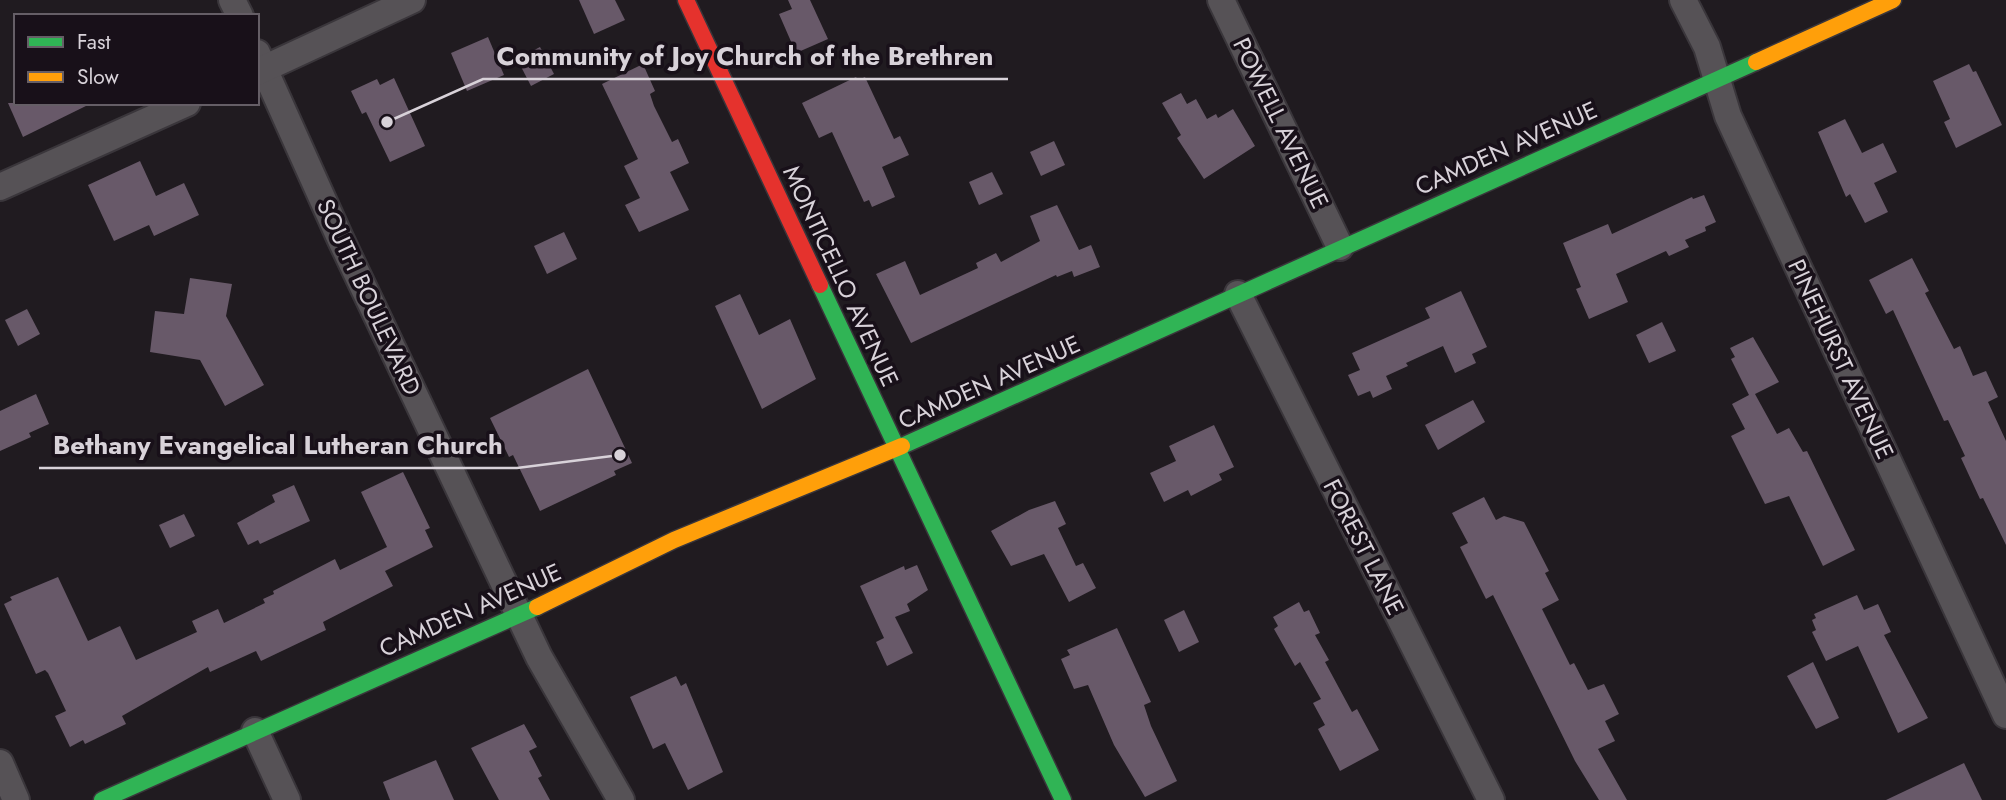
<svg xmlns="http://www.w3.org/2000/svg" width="2006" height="800" viewBox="0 0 2006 800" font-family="Jost,sans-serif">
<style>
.building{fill:#685969}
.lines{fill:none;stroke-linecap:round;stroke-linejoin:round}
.street-casing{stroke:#3a363b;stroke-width:30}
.fast-casing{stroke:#3a363b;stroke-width:19}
.slow-casing{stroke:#3a363b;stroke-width:19}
.jam-casing{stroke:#3a363b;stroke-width:19}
.street{stroke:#565256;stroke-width:26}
.fast{stroke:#30b455;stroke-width:16}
.slow{stroke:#ff9f0a;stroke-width:16}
.jam{stroke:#e5322d;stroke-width:16}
.labels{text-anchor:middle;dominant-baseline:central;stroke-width:7;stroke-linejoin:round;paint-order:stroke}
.street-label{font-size:24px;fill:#d8d2d9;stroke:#181019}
.leader{fill:none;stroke:#d8d2d9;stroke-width:2.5}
.callout-dot{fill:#d8d2d9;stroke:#181019;stroke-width:2.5}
.callout-label{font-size:26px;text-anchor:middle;font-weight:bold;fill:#d8d2d9;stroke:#181019;stroke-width:7;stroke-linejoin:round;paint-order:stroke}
</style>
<rect width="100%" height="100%" fill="#201b20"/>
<!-- building -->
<g class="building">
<path d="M579 0H615L625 20 594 34Z"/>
<path d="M788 0H810L828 39 796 53 779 14 792 9Z"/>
<path d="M488 37 504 75 467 91 451 53Z"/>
<path d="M540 47 554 74 531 86 517 59Z"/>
<path d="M643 64 655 91 650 94 654 106 672 142 678 139 689 163 670 172 689 210 639 232 625 205 640 198 624 166 638 159 602 84Z"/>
<path d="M1969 64 1973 72 1976 71 2002 125 1956 148 1944 122 1950 119 1933 81Z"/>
<path d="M856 77 858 80 865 77 894 139 900 136 909 155 882 167 895 197 872 207 869 200 864 202 832 132 819 138 802 103Z"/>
<path d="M394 78 425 146 390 162 366 112 362 114 351 91 377 79 380 85Z"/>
<path d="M1181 93 1187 104 1196 99 1207 119 1216 114 1218 118 1233 109 1255 146 1204 179 1177 138 1181 135 1162 103Z"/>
<path d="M8 103H92L23 137Z"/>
<path d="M1845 119 1862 153 1883 143 1897 172 1874 183 1888 212 1865 223 1850 194 1846 197 1818 132Z"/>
<path d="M1054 141 1065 165 1041 176 1030 152Z"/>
<path d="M140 161 156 196 184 183 199 215 154 236 149 225 114 241 88 185Z"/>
<path d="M992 172 1003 194 979 205 969 182Z"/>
<path d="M1704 195 1716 222 1705 227 1706 231 1685 240 1689 247 1669 256 1666 251 1616 274 1628 302 1589 319 1576 289 1581 287 1563 243 1608 224 1612 234 1692 197 1693 199Z"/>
<path d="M1057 205 1079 250 1091 245 1100 267 1074 277 1072 271 1057 277 1056 275 911 343 876 274 905 261 920 295 978 268 976 263 996 253 1001 262 1040 241 1030 216Z"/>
<path d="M564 232 577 259 547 274 534 246Z"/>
<path d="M1912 258 1929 291 1925 293 1954 349 1960 346 1973 376 1986 371 1998 397 1988 402 2006 441V545L1983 498 1980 499 1961 458 1965 456 1948 420 1944 421 1893 310 1886 314 1869 280Z"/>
<path d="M190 278 232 284 226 316 264 385 225 406 200 360 150 352 155 311 184 314Z"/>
<path d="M1461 291 1487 347 1472 354 1476 363 1455 373 1443 346 1406 363 1408 366 1386 376 1392 389 1373 398 1370 391 1358 396 1348 375 1360 370 1352 353 1430 318 1425 308Z"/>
<path d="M740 294 759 335 790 319 816 379 762 409 715 306Z"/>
<path d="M27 309 40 334 18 346 5 320Z"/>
<path d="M1662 322 1676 351 1649 363 1636 335Z"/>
<path d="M1753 337 1779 382 1755 394 1777 434 1789 428 1803 452 1807 451 1855 550 1823 566 1789 496 1765 504 1731 436 1745 429 1732 404 1749 395 1731 359 1735 357 1730 348Z"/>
<path d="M588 369 632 463 614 471 616 475 540 511 513 455 509 457 490 418Z"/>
<path d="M36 394 49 424 29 433 31 437 0 451V411Z"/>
<path d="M1473 400 1485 422 1438 450 1425 425Z"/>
<path d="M1214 425 1234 467 1219 474 1222 480 1191 496 1188 490 1164 502 1150 473 1176 461 1169 446Z"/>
<path d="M403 472 430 528 425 530 433 547 385 571 393 586 323 622 326 630 261 661 256 651 210 672 208 667 122 716 126 724 85 744 83 740 70 747 55 716 66 711 48 673 45 670 36 674 4 604 12 600 10 597 58 577 88 641 120 626 136 660 197 632 192 621 218 609 224 623 265 603 263 599 274 594 273 591 335 559 340 570 387 547 361 492Z"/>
<path d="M294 485 310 521 260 544 258 540 248 545 237 523 275 502 272 495Z"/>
<path d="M1484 497 1496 520 1504 516 1524 522 1549 571 1545 573 1559 600 1542 609 1570 665 1574 663 1588 690 1604 684 1619 714 1605 721 1615 741 1598 749 1627 800H1599L1575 761 1493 595 1486 599 1460 547 1468 543 1452 513Z"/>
<path d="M1055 501 1066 524 1058 528 1076 566 1083 563 1096 588 1069 602 1044 554 1011 566 991 531 1029 510Z"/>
<path d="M184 514 195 536 170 548 159 525Z"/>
<path d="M917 565 928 590 907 604 910 611 895 617 913 653 887 666 876 642 884 638 860 586 904 566 905 570Z"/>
<path d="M1857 595 1864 610 1878 604 1891 632 1884 635 1928 718 1898 733 1858 646 1826 661 1812 632 1816 630 1812 620 1816 618 1814 614Z"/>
<path d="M1299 602 1304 612 1309 610 1320 633 1315 635 1329 660 1325 662 1352 712 1357 709 1379 750 1340 771 1318 729 1325 725 1313 703 1321 699 1300 662 1295 666 1274 629 1278 626 1273 617Z"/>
<path d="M1184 610 1199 642 1179 652 1164 620Z"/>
<path d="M1117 628 1151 702 1144 705 1151 726 1177 781 1145 797 1114 745 1088 685 1074 689 1061 659 1070 655 1067 650Z"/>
<path d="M1813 662 1839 718 1816 729 1787 676Z"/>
<path d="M676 676 681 686 686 683 723 772 688 790 665 743 653 749 630 697Z"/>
<path d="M524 724 537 747 529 751 542 776 538 778 550 800H499L471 748Z"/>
<path d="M436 760 454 800H390L383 782Z"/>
<path d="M1964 763 1982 800H1886Z"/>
</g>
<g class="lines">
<!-- street casing -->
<g class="street-casing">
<g id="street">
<path d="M232 0 240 16"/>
<path d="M1221 0 1340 247"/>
<path d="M1683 0 1707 47 1728 116 2006 715"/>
<path d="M257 53 340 238 539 657 621 800"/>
<path d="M257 72 412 0"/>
<path d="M0 187 187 103"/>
<path d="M1238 294 1491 800"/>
<path d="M255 731 287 800"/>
<path d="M0 763 16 800"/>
</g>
</g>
<!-- fast casing -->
<g class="fast-casing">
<g id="fast">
<path d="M820 285 1063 800"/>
<path d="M902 446 1756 62"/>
<path d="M102 800 537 607"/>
</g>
</g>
<!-- slow casing -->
<g class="slow-casing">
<g id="slow">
<path d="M1756 62 1893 0"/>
<path d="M537 607 674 540 902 446"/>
</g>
</g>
<!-- jam casing -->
<g class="jam-casing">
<path id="jam" d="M686 0 820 285"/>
</g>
<!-- street -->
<use href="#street" class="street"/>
<!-- fast -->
<use href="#fast" class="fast"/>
<!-- slow -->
<use href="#slow" class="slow"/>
<!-- jam -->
<use href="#jam" class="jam"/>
</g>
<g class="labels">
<!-- street labels -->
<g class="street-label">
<text transform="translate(1281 123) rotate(64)">POWELL AVENUE</text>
<text transform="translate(1506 148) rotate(-24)">CAMDEN AVENUE</text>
<text transform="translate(841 276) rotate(65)">MONTICELLO AVENUE</text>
<text transform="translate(369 297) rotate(65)">SOUTH BOULEVARD</text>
<text transform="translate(1841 359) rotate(65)">PINEHURST AVENUE</text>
<text transform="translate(989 382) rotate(-24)">CAMDEN AVENUE</text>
<text transform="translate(1364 547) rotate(63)">FOREST LANE</text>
<text transform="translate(470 610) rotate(-24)">CAMDEN AVENUE</text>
</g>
</g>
<!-- callouts -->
<path class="leader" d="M387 122L483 79H1008M620 455L517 468H39"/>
<g class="callout-dot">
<circle cx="387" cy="122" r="7"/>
<circle cx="620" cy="455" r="7"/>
</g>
<g class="callout-label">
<text x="745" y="65">Community of Joy Church of the Brethren</text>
<text x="278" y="454">Bethany Evangelical Lutheran Church</text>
</g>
<!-- legend -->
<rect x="14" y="14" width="245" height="91" fill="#181019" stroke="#655e66" stroke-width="2"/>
<rect x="28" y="37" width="35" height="10" fill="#30b455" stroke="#655e66" stroke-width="2"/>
<text x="77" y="49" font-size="21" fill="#d8d2d9">Fast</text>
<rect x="28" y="72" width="35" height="10" fill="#ff9f0a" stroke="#655e66" stroke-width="2"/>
<text x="77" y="84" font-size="21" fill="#d8d2d9">Slow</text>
</svg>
